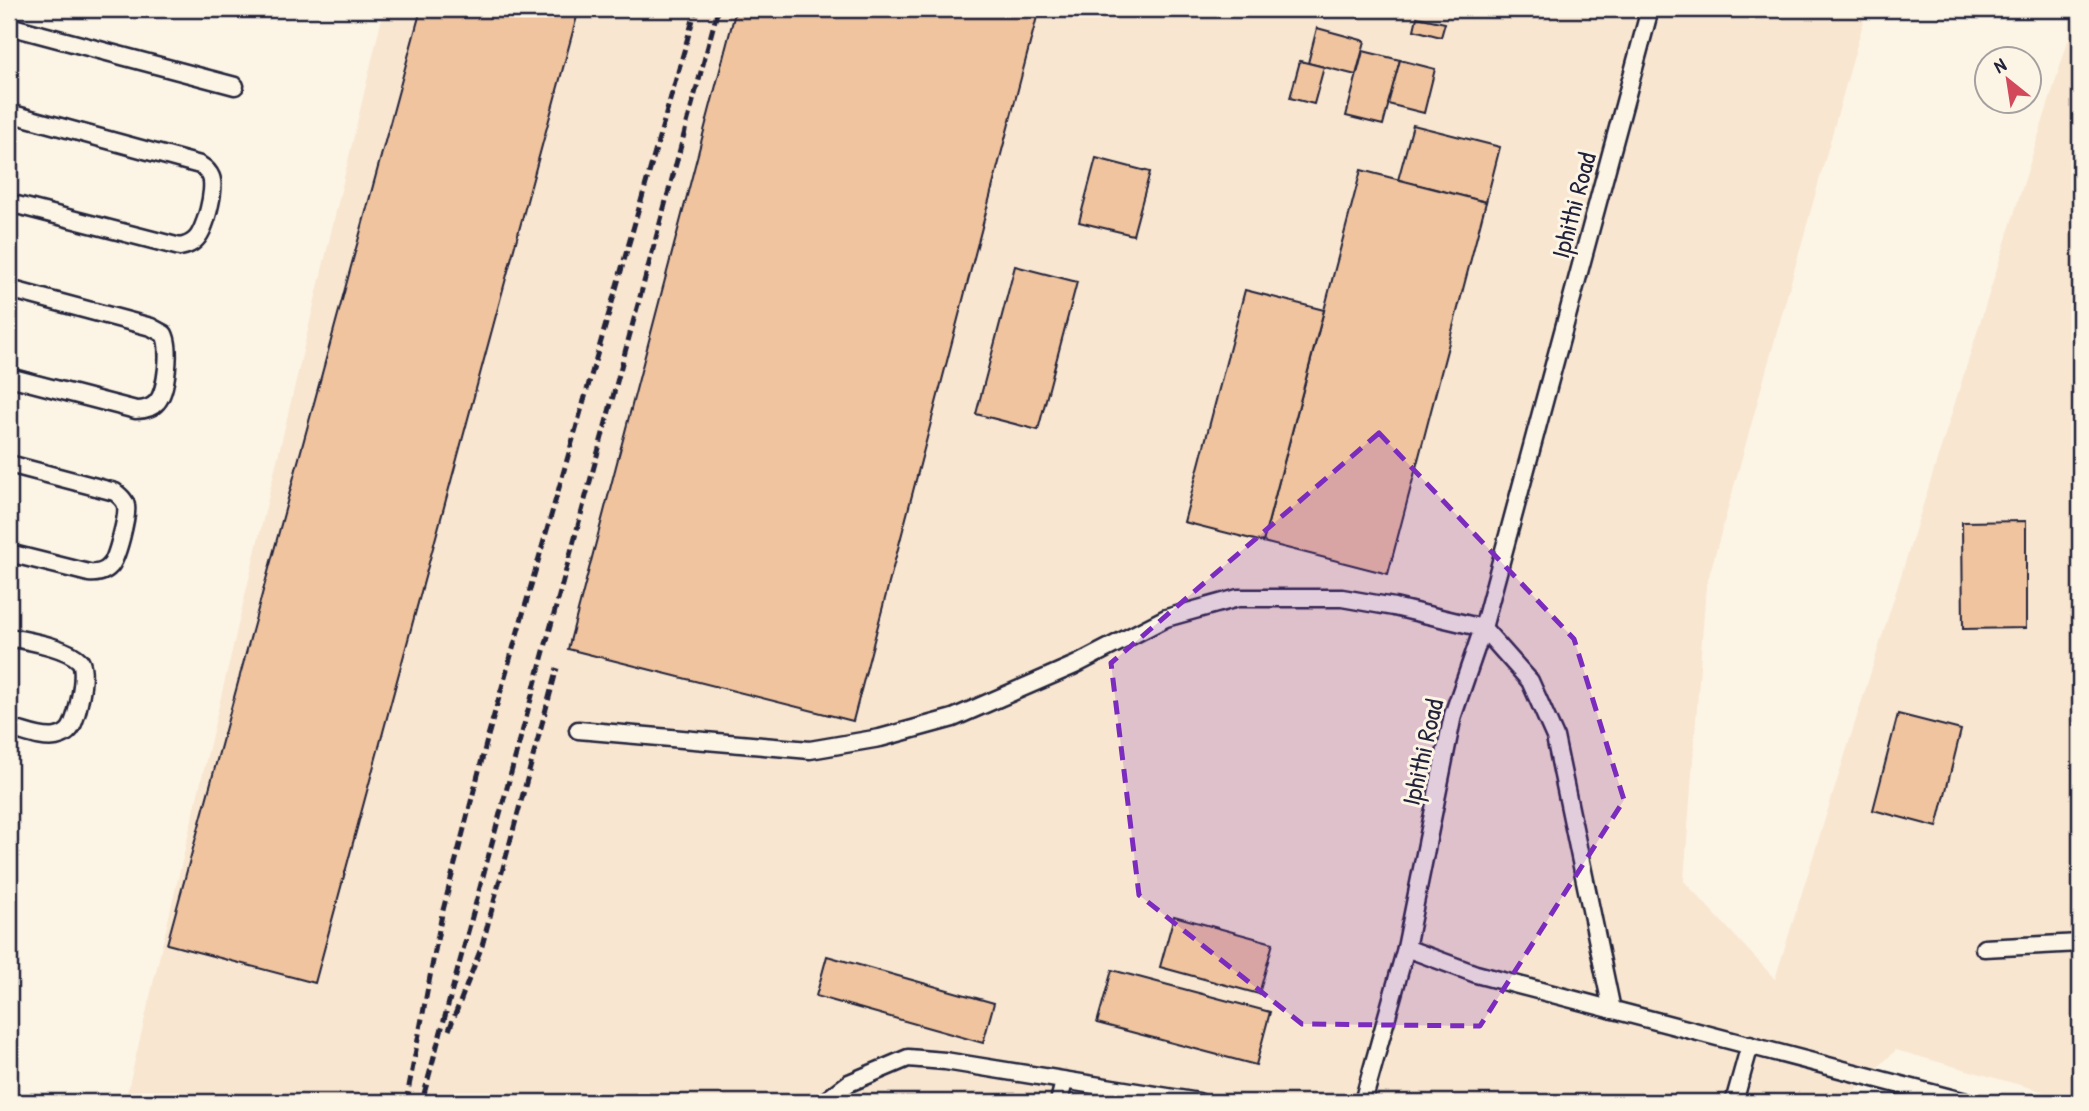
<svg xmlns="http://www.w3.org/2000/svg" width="2089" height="1111" viewBox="0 0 2089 1111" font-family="'Patrick Hand',sans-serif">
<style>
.built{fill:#f8e6d0}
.building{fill:#efc49e;stroke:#22223b;stroke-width:2}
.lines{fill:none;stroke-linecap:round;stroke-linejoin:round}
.service-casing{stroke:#22223b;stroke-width:21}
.service{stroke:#fcf5e5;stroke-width:16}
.rail{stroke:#22223b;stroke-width:5;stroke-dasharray:10 5;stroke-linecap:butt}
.marked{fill:#7b2cbf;fill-opacity:0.2;stroke:#7b2cbf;stroke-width:5;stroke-dasharray:14 9;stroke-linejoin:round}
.labels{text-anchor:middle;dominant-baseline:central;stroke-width:6;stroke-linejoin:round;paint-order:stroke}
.street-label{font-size:26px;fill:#22223b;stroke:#fcf5e5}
</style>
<rect width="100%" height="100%" fill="#fcf5e5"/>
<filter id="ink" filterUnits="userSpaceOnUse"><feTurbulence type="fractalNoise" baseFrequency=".0143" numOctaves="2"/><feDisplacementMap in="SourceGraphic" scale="14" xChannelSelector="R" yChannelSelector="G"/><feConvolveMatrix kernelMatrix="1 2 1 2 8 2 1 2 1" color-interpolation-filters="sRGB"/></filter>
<g filter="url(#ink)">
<!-- built -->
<path class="built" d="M384 9H1867L1706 587 1684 881 1775 979 2078 9H2080V1102L1896 1050 1842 1102H125Z"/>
<!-- building -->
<g class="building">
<path d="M421 9H579L315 983 167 944Z"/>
<path d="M736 9H1039L853 721 568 649Z"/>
<path d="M1417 17 1445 23 1441 37 1414 30Z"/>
<path d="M1317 28 1365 41 1356 75 1308 63Z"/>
<path d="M1363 51 1400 60 1383 125 1346 116Z"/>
<path d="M1400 60 1435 69 1424 113 1388 104Z"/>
<path d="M1300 61 1324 67 1314 104 1290 98Z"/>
<path d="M1413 125 1500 147 1486 202 1398 180Z"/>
<path d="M1096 158 1150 172 1133 235 1079 222Z"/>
<path d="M1361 170 1486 202 1388 574 1263 542Z"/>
<path d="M1015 266 1077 282 1038 430 976 414Z"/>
<path d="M1245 290 1324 310 1263 542 1184 522Z"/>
<path d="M2026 521V628L1963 629 1962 522Z"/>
<path d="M1898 714 1961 730 1937 827 1873 810Z"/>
<path d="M1174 916 1273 943 1259 994 1160 967Z"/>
<path d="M827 956 994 1003 983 1043 816 996Z"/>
<path d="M1112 970 1270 1012 1256 1065 1097 1023Z"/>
</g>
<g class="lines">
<!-- service casing -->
<g class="service-casing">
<g id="service">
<path d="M1650 9 1483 628 1453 715 1406 948 1476 974 1966 1102"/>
<path d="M9 26 235 86"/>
<path d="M9 113 200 165C205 168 209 172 211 177 216 189 205 232 195 240 191 244 185 246 180 247L9 203"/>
<path d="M9 289 151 327 164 334C171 347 167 391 157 402 152 408 143 410 136 410L9 377"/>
<path d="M9 464 115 492C120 496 125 500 126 506 128 515 117 559 110 566 105 572 96 574 89 573L9 553"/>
<path d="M9 637C28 641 67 647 80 661 88 671 77 719 70 729 67 733 61 736 56 737 42 740 23 731 9 728"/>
<path d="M578 730 810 750 880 738 953 718 1075 665 1166 618 1238 598H1342L1394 607 1483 628 1530 681 1555 737 1612 1010"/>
<path d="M1984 948 2080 943"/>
<path d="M824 1102 849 1083 908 1058 945 1061 1199 1102"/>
<path d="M1059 1102 1064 1081"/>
<path d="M1363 1102 1406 948"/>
<path d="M1734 1102 1750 1045"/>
</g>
</g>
<!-- service -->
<use href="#service" class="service"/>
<!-- rail -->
<g class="rail">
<path d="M449 1030 482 946 557 668"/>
<path d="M424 1094 718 9"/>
<path d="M406 1102 442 914 488 736 696 9"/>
</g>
</g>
</g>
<!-- marked area -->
<path class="marked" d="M1379 433 1574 639 1624 800 1480 1026 1302 1024 1139 895 1111 663Z"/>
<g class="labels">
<!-- street labels -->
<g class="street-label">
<text transform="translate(1573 205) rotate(-75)">Iphithi Road</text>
<text transform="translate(1422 752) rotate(-77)">Iphithi Road</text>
</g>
</g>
<!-- margin -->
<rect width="2089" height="1111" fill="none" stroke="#fcf5e5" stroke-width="35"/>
<rect x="18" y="18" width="2054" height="1076" fill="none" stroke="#22223b" stroke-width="2.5" filter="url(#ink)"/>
<!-- north arrow -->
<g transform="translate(2008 80) rotate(330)"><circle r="33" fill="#fcf5e5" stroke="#a5a1a1" stroke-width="2"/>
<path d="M0-5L12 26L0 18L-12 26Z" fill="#d1495b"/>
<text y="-10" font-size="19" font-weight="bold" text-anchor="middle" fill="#22223b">N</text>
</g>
</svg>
